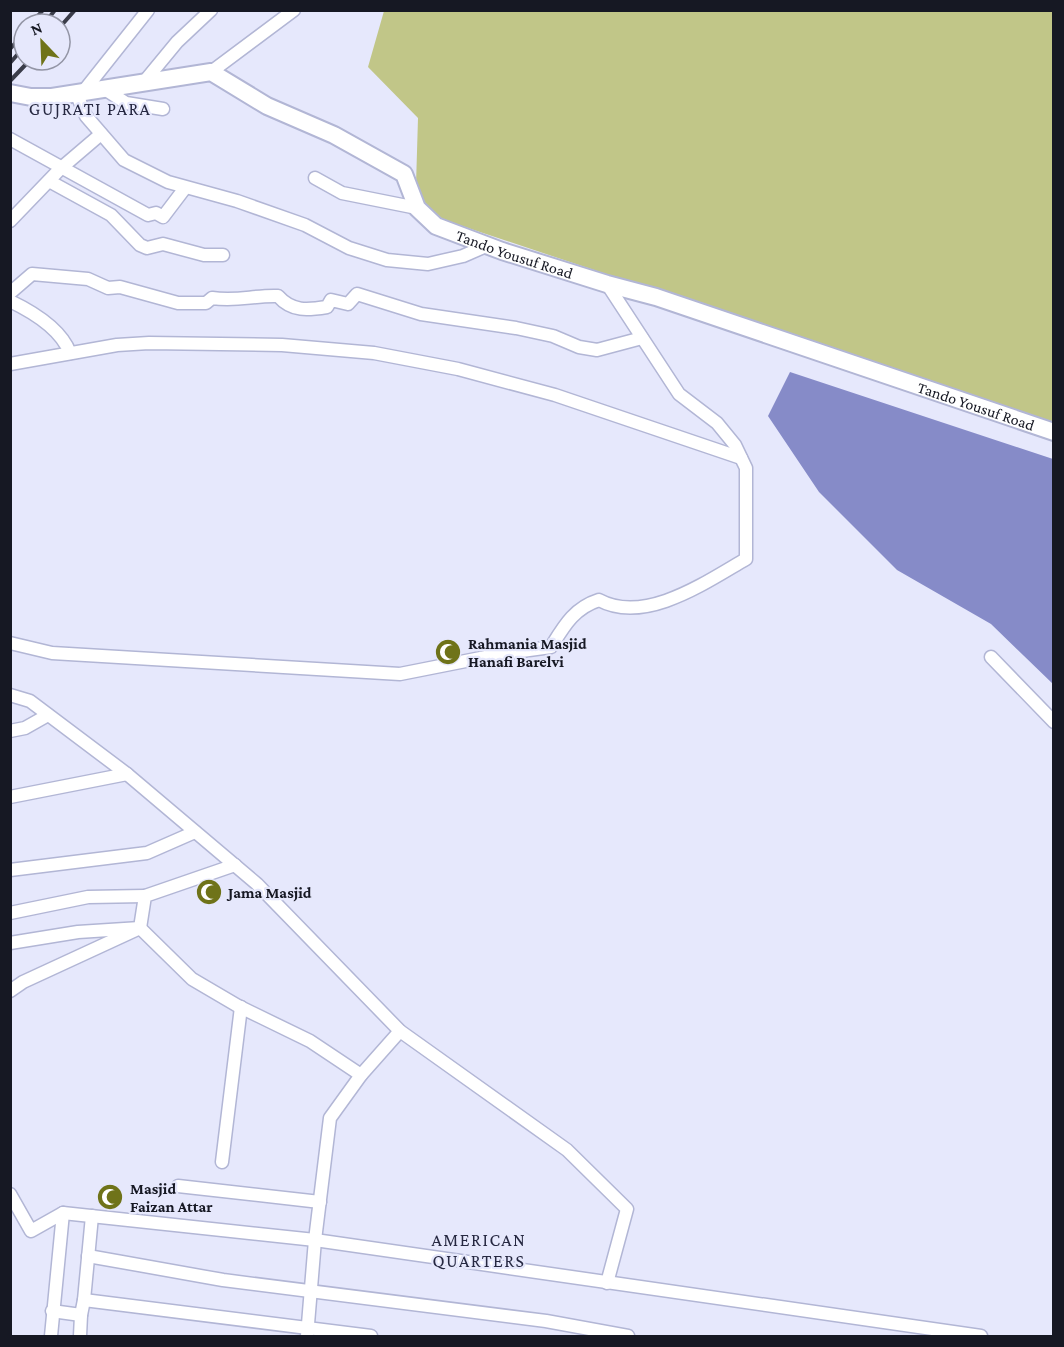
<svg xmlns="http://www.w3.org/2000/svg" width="1064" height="1347" viewBox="0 0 1064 1347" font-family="'Crimson Pro',serif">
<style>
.green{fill:#c1c688}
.water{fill:#868bc8}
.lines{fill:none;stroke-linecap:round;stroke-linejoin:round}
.minor-casing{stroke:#b2b6d5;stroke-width:15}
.tertiary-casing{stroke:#b2b6d5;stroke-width:20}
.minor{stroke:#fff;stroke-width:12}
.tertiary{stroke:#fff;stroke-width:16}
.rail{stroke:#3a3c49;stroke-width:4}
.labels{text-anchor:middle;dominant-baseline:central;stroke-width:4.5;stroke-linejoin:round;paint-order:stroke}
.street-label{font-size:16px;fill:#161823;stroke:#e6e8fc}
.poi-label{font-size:16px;font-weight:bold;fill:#161823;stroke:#e6e8fc;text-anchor:start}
.neighbourhood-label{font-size:18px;letter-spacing:1.5px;fill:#262841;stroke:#e6e8fc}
</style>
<rect width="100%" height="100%" fill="#e6e8fc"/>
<!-- green -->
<path class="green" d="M384 11H1053V423L429 215 416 185 418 118 368 67Z"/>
<!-- water -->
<path class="water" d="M790 372 1053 459V684L991 624 897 570 819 492 768 416Z"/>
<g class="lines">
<!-- minor casing -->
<g class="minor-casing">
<g id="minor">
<path d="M211 72 294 10"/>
<path d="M144 82 177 42 211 10"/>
<path d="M103 88 126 103 163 109"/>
<path d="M83 92 148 10"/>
<path d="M76 93 86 116 124 160 168 182 237 201 305 225 349 248 387 260 428 264 463 256 486 246"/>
<path d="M10 139 148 215 156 213 163 217 185 188"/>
<path d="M315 178 342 193 417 208"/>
<path d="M49 181 111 215 140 245 147 248 163 244 204 255H223"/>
<path d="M10 221 60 169 101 134"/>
<path d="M10 293 32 274 88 279 108 288 120 287 178 303H206L212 298C238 302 253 295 278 296 292 312 308 310 327 307L331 300 348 304 357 294 421 314 516 328 553 336 579 347 597 350 642 338"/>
<path d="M10 301C33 312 61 329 70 353"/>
<path d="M10 364 117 345 149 343 282 345 374 353 458 369 555 395 741 458"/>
<path d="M10 643 52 653 400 674 501 654 551 647C564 626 574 608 599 600 645 625 706 582 746 559V468L735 445 717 423 679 394 607 284"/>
<path d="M991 657 1054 722"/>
<path d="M10 695 30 701 127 774 257 884 400 1031 567 1150 627 1209 607 1283"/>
<path d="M10 731 25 728 48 715"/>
<path d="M10 797 127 774"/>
<path d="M10 870 147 853 195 832"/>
<path d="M10 913 88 897 145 896"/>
<path d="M10 943 78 932 140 928 192 979 238 1006 310 1041 361 1075"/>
<path d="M10 991 23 982 140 928 145 896 235 865"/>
<path d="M222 1162 241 1007"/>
<path d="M178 1186 320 1202"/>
<path d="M10 1194 31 1231 63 1213 315 1240 981 1336"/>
<path d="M88 1256 223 1280 546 1321 628 1336"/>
<path d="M84 1300 92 1216"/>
<path d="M52 1311 81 1315 84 1300 371 1336"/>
<path d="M51 1336 63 1213"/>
<path d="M80 1336 81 1315"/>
<path d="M307 1336 315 1240 330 1118 361 1075 400 1031"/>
</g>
</g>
<!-- tertiary casing -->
<g class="tertiary-casing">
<g id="tertiary">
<path id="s1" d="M10 93 31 97H52L211 72 267 106 334 135 404 174 417 208 436 226 502 251 607 284 656 297 1054 432"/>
</g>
</g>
<!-- minor -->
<use href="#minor" class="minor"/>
<!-- tertiary -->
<use href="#tertiary" class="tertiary"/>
<!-- rail -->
<g class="rail">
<path d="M31 24 43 10"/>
<path d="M44 24 55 10"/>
<path d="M60 27 75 10"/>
<path d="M10 49 24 33"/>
<path d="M10 63 24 47"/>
<path d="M10 81 30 60"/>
</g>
</g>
<!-- icons -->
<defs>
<g id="mosque-disc" transform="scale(1.35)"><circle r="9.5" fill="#6f7319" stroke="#e6e8fc"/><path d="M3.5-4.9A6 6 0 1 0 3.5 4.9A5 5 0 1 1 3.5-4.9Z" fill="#fff"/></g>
</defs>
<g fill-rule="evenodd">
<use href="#mosque-disc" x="448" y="652"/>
<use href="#mosque-disc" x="209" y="892"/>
<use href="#mosque-disc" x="110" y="1197"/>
</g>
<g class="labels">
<!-- street labels -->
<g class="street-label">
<text stroke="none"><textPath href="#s1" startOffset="568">Tando Yousuf Road</textPath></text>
<text stroke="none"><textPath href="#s1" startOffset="1054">Tando Yousuf Road</textPath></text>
</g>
<!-- poi labels -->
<g class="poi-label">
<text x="468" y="643">Rahmania Masjid<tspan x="468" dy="18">Hanafi Barelvi</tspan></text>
<text x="228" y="892">Jama Masjid</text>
<text x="130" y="1188">Masjid<tspan x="130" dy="18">Faizan Attar</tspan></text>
</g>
<!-- neighbourhood labels -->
<g class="neighbourhood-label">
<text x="90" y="109">GUJRATI PARA</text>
<text x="479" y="1240">AMERICAN<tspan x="479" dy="21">QUARTERS</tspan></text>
</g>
</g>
<!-- border -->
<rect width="1064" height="1347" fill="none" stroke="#161823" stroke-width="24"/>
<!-- north arrow -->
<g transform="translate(42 42) rotate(337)"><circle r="28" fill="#e6e8fc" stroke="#9395a5" stroke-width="1.5"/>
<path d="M0-4.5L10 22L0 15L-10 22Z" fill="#6f7319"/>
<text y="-9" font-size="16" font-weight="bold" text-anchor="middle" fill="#161823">N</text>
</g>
</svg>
